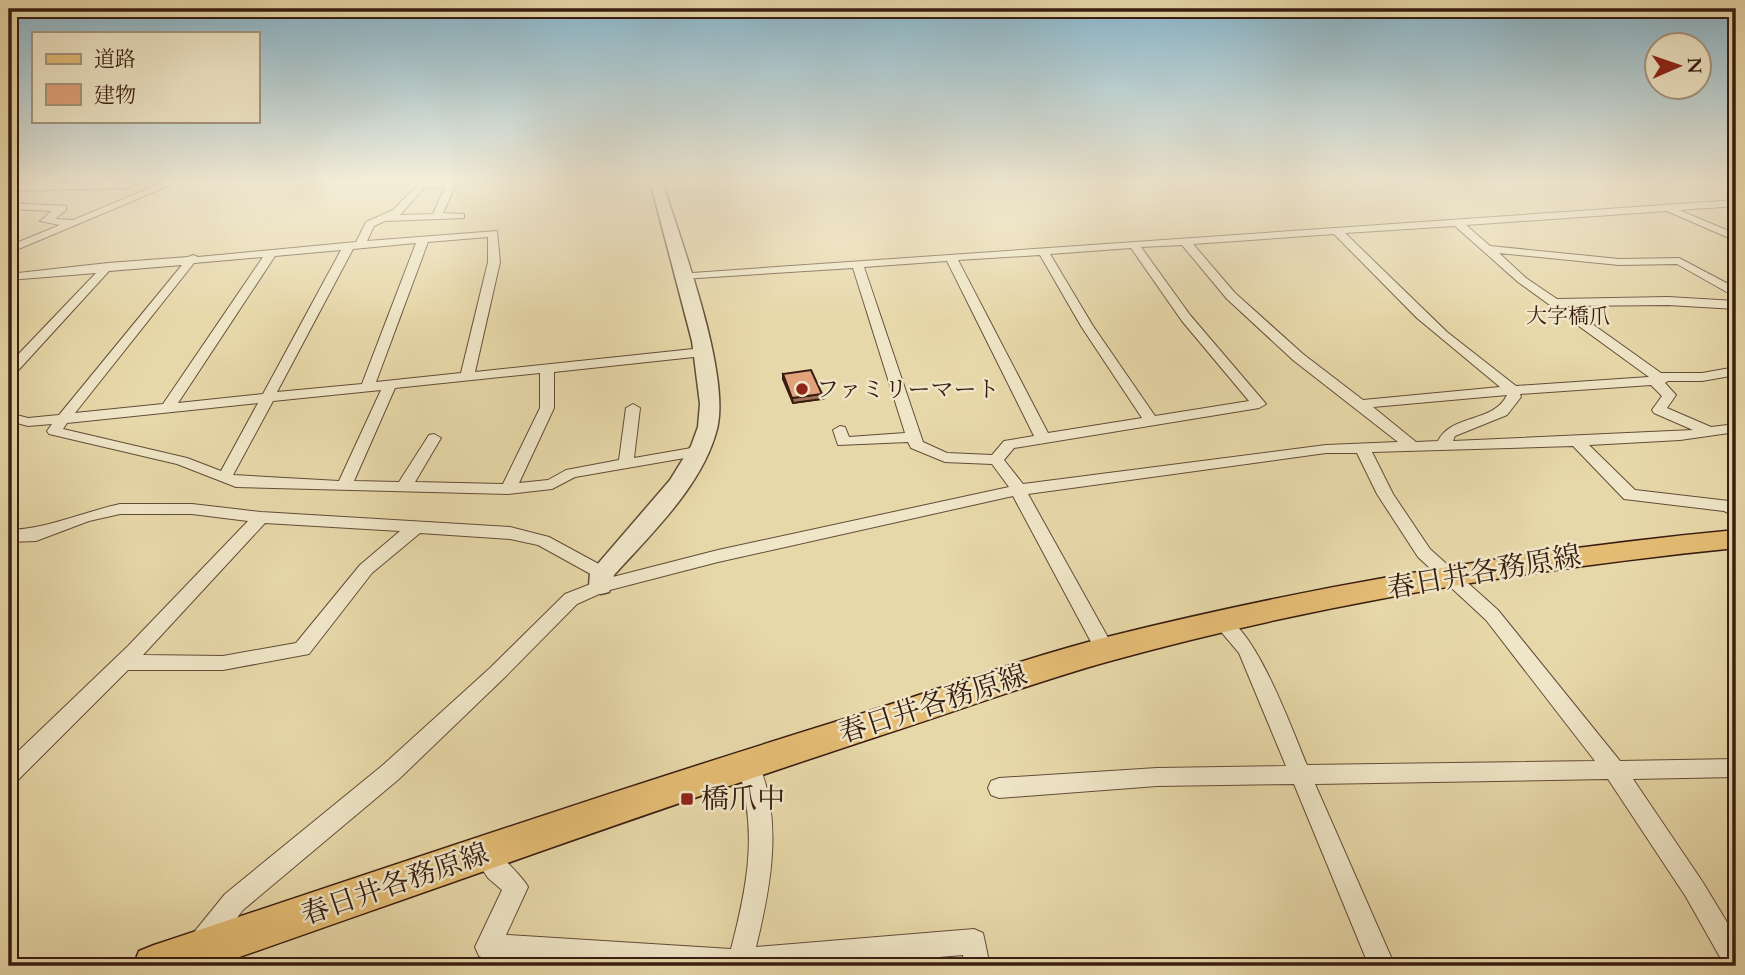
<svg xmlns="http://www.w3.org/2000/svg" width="1745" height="975" viewBox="0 0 1745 975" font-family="Cardo,'Noto Serif JP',serif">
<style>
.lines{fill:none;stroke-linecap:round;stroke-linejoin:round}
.minor-casing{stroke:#644b37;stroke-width:2}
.tertiary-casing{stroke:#644b37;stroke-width:3}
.primary-casing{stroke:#381c11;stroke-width:3}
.minor{fill:#efe6c7;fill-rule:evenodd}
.tertiary{fill:#efe6c7;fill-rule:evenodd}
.primary{fill:#e4bc74;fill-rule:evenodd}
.wall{fill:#c28b6a;stroke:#381c11;stroke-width:2}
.shaded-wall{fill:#9e7156;stroke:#381c11;stroke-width:2}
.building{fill:#e2a27b;stroke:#381c11;stroke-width:2}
.poi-dot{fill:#8f2418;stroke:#efe6c7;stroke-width:2.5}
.labels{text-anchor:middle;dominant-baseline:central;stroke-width:5;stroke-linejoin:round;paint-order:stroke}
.far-quarter-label{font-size:21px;fill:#381c11;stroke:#efe6c7}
.poi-label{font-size:23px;fill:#381c11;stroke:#efe6c7;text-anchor:start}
.near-street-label{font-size:28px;fill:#381c11;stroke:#efe6c7}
.near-poi-label{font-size:28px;fill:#381c11;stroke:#efe6c7;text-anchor:start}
</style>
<rect width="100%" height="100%" fill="#e7d8a9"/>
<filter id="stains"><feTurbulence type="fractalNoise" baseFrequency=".00286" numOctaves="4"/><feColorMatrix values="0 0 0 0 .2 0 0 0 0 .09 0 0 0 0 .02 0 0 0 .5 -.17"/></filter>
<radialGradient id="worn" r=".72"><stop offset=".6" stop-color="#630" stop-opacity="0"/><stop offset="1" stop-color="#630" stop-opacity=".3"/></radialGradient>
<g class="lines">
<!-- minor casing -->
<g class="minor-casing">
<g id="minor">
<path d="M142 181 128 188 9 191V185Z"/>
<path d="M167 181H180L9 253V246L60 225 40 221 52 211 9 209V203L66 206V210L55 219 73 220Z"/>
<path d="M421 182H454L456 184 443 213 464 214V218L385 221 374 226 367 241 497 231 500 262 475 372 703 348 709 352 703 356 554 372V408L519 483 548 480 566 470 619 460 626 408 633 404 640 408 634 458 697 447 705 452 702 455 575 477 552 489 508 494 236 487 177 464 49 434 47 431 52 424 28 426 9 421V413L28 418 59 415 182 265 109 271 14 375 9 376V364L96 273 9 280V274L108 263 188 257 193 255 198 257 356 242 366 222 393 210ZM445 187 433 214 400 215 424 188ZM488 237V262L461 373 376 382 428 242ZM416 243 362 384 277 392 353 249ZM341 250 263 394 178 403 275 256ZM263 257 163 404 75 413 194 263ZM540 373V408L503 484 415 482 441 438 434 434 429 435 399 482 354 481 395 388ZM381 390 339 481 233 475 273 401ZM258 403 221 471 187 458 63 429 67 423Z"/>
<path d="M1736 200V206L1679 210 1736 234V241L1667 211 1466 225 1490 246 1619 259 1679 258 1736 288V296L1732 295 1677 264 1619 265 1499 253 1526 278 1557 299 1668 297 1736 301V309L1668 305 1567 306 1661 373H1702L1736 367V375L1702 381H1668L1665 383 1676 395 1667 408 1711 427 1736 424V432L1680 440 1589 445 1635 490 1729 501 1736 504V517L1724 511 1624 499 1573 446 1372 452 1393 494 1430 549 1498 610 1620 761 1736 759V777L1633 779 1702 881 1736 937V966H1725L1686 897 1608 779 1315 784 1395 966H1369L1294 784 1157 786 999 798 991 795 988 788 991 781 999 778 1157 768 1286 766 1239 653 1212 621 1214 616C1249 606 1295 738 1307 765L1595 761 1486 620 1418 557 1377 494 1357 453H1326L1028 494 1115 650 1112 655 1105 657 1098 655 1013 496 718 562 606 591 577 604 504 678 399 779 243 910 213 949 204 953 195 949 191 940 195 931 225 894 383 765 490 668 565 594 601 580 718 550 1009 487 992 464 945 462 911 448 908 442 838 445 833 430 840 426 845 427 849 437 905 433 853 268 682 279 676 276 678 274ZM1455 226 1518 282 1649 377 1516 386 1447 332 1345 233ZM1334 234 1417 318 1500 387 1363 400 1303 354 1235 293 1193 244ZM1182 245 1227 299 1293 360 1398 442 1326 445 1023 484 1004 460 1014 448 1259 408 1266 404 1190 315 1141 247ZM1131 248 1182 321 1249 401 1155 416 1093 326 1050 254ZM1040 255 1081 326 1142 418 1048 433 958 260ZM947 261 1034 436 1004 441 992 455 947 453 923 442 864 267ZM1651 385 1662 396 1652 410 1654 413 1693 430 1453 441 1455 436 1507 415 1521 397 1520 394ZM1507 395C1494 423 1451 414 1438 441L1416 442 1373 407Z"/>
<path d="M120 504H192L261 512 510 527 549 537 608 569 611 573 608 577H596L538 545 510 539 420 533 372 573 309 654 223 670H128L17 781 9 783V760L128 646 248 521 192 514H120L89 521 36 541 9 542V530C47 529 83 512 120 504ZM265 523 400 531 360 565 296 643 223 656 143 655Z"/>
<path d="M748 755 756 758C784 817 771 886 756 947L974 929 983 933 990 966H964L963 955 833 966H559L560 964 488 960 479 956 475 947 502 890 488 878 472 854 476 846 484 843C493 847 524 878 528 887L506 935 731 949C748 884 758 830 737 764L740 758Z"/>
</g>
</g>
<!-- tertiary casing -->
<g class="tertiary-casing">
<path id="tertiary" d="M650 181H662C680 239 731 373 717 429 703 485 651 534 614 575L609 592 601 594 593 592 589 586 590 573 670 480 691 446 698 427 700 404 692 341Z"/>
</g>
<!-- primary casing -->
<g class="primary-casing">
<path id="primary" d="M1736 530V548C1527 569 1313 605 1110 661 1031 683 954 712 876 737 654 810 434 889 214 966H133L139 951 154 945C386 868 618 789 851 717 937 690 1024 658 1111 636 1316 585 1526 550 1736 530Z"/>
</g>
<!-- minor -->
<use href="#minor" class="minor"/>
<!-- tertiary -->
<use href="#tertiary" class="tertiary"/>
<!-- primary -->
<use href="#primary" class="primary"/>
</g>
<!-- wall -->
<path class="wall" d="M783 374 822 399 793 403 783 379Z"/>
<!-- shaded-wall -->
<path class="shaded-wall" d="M822 394V399L793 403 792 398Z"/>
<!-- building -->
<path class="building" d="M811 370 822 394 792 398 783 374Z"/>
<!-- sky -->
<linearGradient id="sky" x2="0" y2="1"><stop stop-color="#87b6cd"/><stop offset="0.57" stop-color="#f4edd8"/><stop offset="1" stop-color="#f4edd8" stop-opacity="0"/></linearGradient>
<rect width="1745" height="318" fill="url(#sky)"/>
<!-- markers -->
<g class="poi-dot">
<circle cx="802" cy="389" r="7"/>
<rect x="680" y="792" width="14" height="14" rx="3.5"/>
</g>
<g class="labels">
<!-- far-quarter labels -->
<g class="far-quarter-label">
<text x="1568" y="316">大字橋爪</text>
</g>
<!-- poi labels -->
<g class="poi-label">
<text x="816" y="389">ファミリーマート</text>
</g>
<!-- near-street labels -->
<g class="near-street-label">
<text transform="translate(1484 572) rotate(-10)">春日井各務原線</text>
<text transform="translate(933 704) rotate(-18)">春日井各務原線</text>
<text transform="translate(395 884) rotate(-19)">春日井各務原線</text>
</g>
<!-- near-poi labels -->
<g class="near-poi-label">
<text x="701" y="799">橋爪中</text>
</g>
</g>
<!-- margin -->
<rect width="1745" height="975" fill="none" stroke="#e7d8a9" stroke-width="35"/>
<rect x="10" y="10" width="1724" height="954" fill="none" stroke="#381c11" stroke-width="3.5"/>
<rect x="18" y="18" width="1710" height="940" fill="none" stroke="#381c11" stroke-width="2"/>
<!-- legend -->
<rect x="32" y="32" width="228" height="91" fill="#efe6c7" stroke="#a6957e" stroke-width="2"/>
<rect x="46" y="54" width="35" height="10" fill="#e4bc74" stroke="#a6957e" stroke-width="2"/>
<text x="94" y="66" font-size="21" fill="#381c11">道路</text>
<rect x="46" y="84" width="35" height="21" fill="#e2a27b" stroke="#a6957e" stroke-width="2"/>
<text x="94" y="102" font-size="21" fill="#381c11">建物</text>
<!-- north arrow -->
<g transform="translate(1678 66) rotate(88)"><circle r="33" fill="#efe6c7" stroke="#a6957e" stroke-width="2"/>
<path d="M0-5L12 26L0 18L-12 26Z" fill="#8f2418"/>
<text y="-10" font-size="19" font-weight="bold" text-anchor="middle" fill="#381c11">N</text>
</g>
<rect width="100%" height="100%" filter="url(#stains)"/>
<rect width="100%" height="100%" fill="url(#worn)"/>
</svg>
